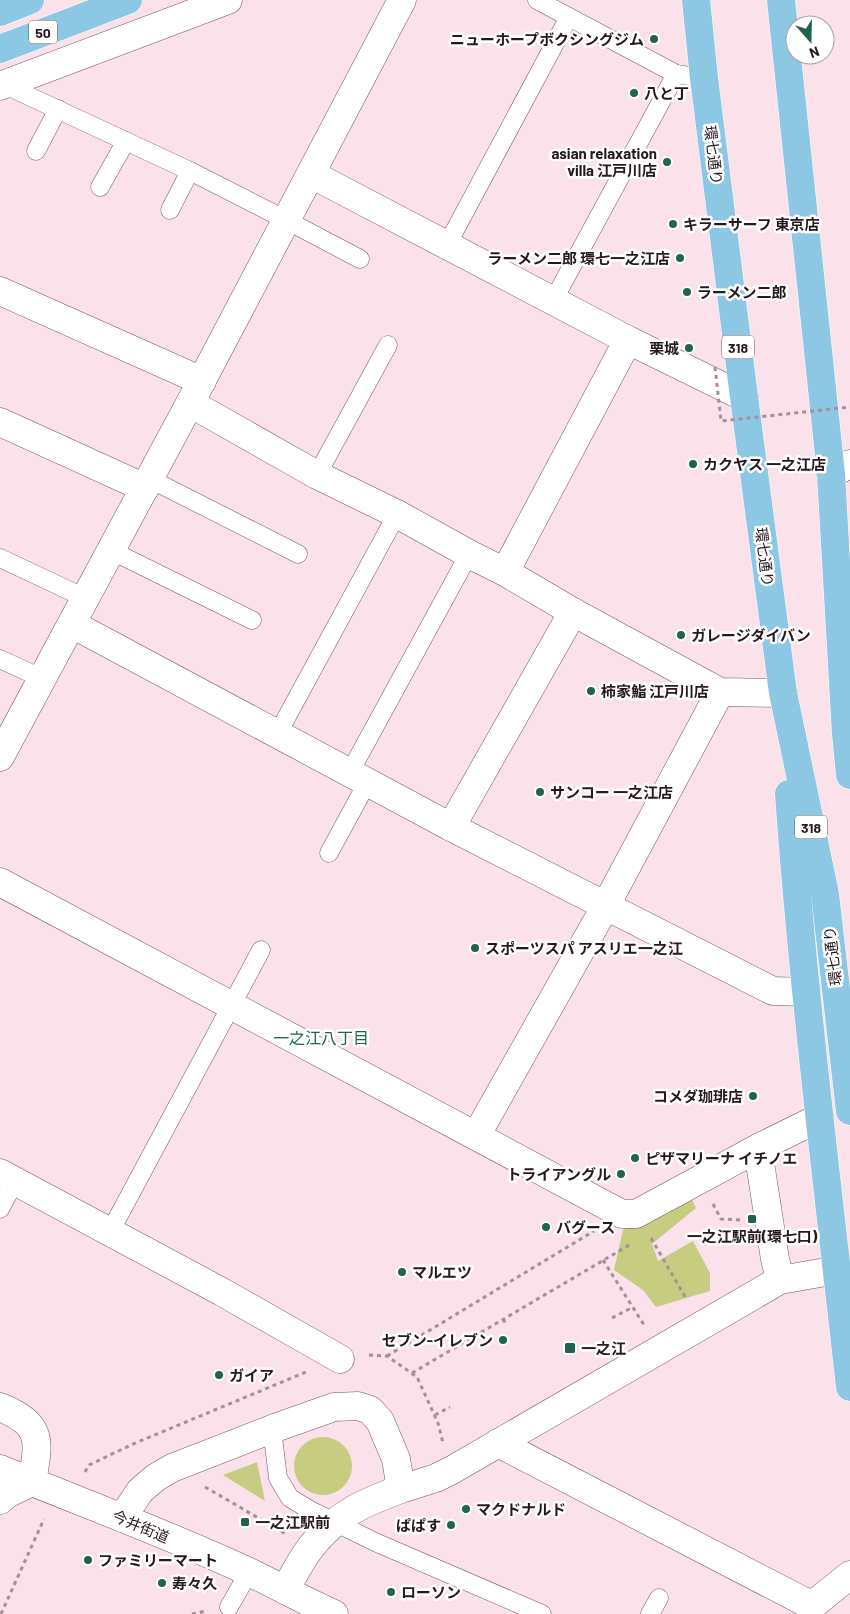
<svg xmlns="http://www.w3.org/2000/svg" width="850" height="1614" viewBox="0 0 850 1614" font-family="Barlow,'Noto Sans JP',sans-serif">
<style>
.green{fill:#c6cd80}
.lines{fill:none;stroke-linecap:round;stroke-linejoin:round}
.service-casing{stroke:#775462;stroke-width:19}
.minor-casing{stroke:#775462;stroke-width:29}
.tertiary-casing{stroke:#775462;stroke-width:29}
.primary-casing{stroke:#fff;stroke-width:29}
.path{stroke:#a59098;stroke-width:3;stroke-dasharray:4 4;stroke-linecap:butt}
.service{stroke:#fff;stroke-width:18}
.minor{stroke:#fff;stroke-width:28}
.tertiary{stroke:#fff;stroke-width:28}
.primary{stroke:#8cc7e3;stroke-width:28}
.path-bridge{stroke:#a59098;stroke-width:3;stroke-dasharray:4 4;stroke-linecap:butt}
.poi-dot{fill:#216352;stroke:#fff;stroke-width:2}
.labels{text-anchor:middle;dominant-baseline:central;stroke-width:5;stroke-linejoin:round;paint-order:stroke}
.shield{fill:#fff;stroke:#685d62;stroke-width:1}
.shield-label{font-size:14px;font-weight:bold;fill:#27181e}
.poi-label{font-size:15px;font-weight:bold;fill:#27181e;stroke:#fff;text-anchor:start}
.street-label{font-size:15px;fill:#27181e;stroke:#fff}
.neighbourhood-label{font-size:16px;fill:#166653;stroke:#fff}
</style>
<rect width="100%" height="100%" fill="#fae1ea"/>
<!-- green -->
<g class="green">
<path d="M688 1191 696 1208 652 1244 658 1261 693 1241 710 1273V1291L656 1307 643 1290 614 1270 623 1230Z"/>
<circle cx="323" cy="1466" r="29"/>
<path d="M257 1462 265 1501 223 1475Z"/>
</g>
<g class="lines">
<!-- service casing -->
<g class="service-casing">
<g id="service">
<path d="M537 0 676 74 704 78"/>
<path d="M5 85 190 171 286 220 360 259"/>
<path d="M36 151 58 109"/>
<path d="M100 187 126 141"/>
<path d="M170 210 190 171"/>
<path d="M447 245 569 17"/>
<path d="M553 301 676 74"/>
<path d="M317 475 388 345"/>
<path d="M150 479 298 554"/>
<path d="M112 551 252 620"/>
<path d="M0 558 85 598"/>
<path d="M0 659 43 679"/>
<path d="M278 733 397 514"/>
<path d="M350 772 469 554"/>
<path d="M329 853 367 783"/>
<path d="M0 1209 15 1181"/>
<path d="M110 1232 261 950"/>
<path d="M272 1429 278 1478 290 1498 310 1510 375 1542 542 1614"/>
<path d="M229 1607 249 1572"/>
<path d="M650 1614 659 1598"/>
</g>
</g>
<!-- minor casing -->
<g class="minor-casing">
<g id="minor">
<path d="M0 86 228 0"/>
<path d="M311 174 628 340 744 397"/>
<path d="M0 291 202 381"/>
<path d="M190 403 317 475 397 514 469 554 505 572 573 612 720 692 783 693"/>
<path d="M0 422 145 488"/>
<path d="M831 474 850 464"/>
<path d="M505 572 628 340"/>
<path d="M72 624 451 827 773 991 806 992"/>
<path d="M0 757 190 403 402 0"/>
<path d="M451 827 573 612"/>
<path d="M0 882 622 1214H636L760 1147 819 1118"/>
<path d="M476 1136 605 907 720 692"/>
<path d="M760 1147V1163L775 1259 780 1280"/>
<path d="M0 1173 222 1292 340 1359"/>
<path d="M0 1407C44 1425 39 1441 32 1482L7 1494 0 1500"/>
<path d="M498 1443 803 1601 814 1604 850 1575"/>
<path d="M401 1489 436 1478 452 1470 780 1280 837 1270"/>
</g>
</g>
<!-- tertiary casing -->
<g class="tertiary-casing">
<g id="tertiary">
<path d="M0 1469C83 1503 168 1534 249 1572 278 1586 305 1601 334 1614"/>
<path d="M122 1518 140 1491 155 1478 172 1468 272 1429 334 1407 358 1406 370 1410 380 1421 396 1459 401 1489C363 1503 337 1514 311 1547 301 1560 293 1576 285 1590"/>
</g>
</g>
<!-- primary casing -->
<g class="primary-casing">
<g id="primary">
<path d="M696 0 704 78 744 397 783 693 825 894 850 1111"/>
<path d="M781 0 831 474 846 734 850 775"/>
<path d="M0 12 30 0"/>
<path d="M0 49 128 0"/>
<path d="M789 794C803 992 828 1189 850 1387"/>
</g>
</g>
<!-- path -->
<g class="path">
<path d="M713 1204 721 1219 740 1220"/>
<path d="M651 1238 687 1300"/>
<path d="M603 1260 644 1325"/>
<path d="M612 1318 633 1307"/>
<path d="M503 1319 507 1326"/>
<path d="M369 1355 387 1356 417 1377 438 1423 443 1443"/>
<path d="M387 1356 594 1231"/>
<path d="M412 1373 631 1244"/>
<path d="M435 1415 450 1407"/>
<path d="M85 1472 89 1465 133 1444 306 1372"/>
<path d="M205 1487 286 1534"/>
<path d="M1 1614 44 1519"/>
<path d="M192 1614 206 1611"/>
</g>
<!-- service -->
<use href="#service" class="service"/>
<!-- minor -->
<use href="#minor" class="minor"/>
<!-- tertiary -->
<use href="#tertiary" class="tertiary"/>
<!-- primary -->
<use href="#primary" class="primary"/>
<!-- path-bridge -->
<path class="path-bridge" d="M715 367 721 421 850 407"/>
</g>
<!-- markers -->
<g class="poi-dot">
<circle cx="654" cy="39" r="5"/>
<circle cx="634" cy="93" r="5"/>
<circle cx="667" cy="162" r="5"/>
<circle cx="673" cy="224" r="5"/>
<circle cx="680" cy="258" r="5"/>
<circle cx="687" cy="292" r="5"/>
<circle cx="689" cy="348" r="5"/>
<circle cx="693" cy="464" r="5"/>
<circle cx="681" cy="635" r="5"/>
<circle cx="591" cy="691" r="5"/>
<circle cx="540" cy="792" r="5"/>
<circle cx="475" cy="948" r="5"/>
<circle cx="753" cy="1096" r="5"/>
<circle cx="635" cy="1158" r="5"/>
<circle cx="621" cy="1174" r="5"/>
<rect x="747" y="1214" width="10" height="10" rx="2.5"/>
<circle cx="546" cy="1227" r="5"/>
<circle cx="402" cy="1272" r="5"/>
<circle cx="503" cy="1340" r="5"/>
<rect x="564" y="1342" width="12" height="12" rx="2.5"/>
<circle cx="219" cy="1375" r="5"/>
<circle cx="466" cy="1509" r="5"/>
<rect x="240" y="1517" width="10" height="10" rx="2.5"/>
<circle cx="451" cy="1525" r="5"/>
<circle cx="88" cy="1560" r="5"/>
<circle cx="162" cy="1583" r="5"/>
<circle cx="391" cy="1592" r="5"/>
</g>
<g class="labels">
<!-- shield labels -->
<g class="shield">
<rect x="29" y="20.5" width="28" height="23" rx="4"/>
<rect x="722" y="335.5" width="32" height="23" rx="4"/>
<rect x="795" y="815.5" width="32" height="23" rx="4"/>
</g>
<g class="shield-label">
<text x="43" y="32">50</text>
<text x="738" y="347">318</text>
<text x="811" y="827">318</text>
</g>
<!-- poi labels -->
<g class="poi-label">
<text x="644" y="39" text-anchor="end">ニューホープボクシングジム</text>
<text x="644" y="93">八と丁</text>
<text x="657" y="153" text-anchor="end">asian relaxation<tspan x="657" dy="17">villa 江戸川店</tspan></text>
<text x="683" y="224">キラーサーフ 東京店</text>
<text x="670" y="258" text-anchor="end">ラーメン二郎 環七一之江店</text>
<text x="697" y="292">ラーメン二郎</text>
<text x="679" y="348" text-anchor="end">栗城</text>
<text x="703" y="464">カクヤス 一之江店</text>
<text x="691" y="635">ガレージダイバン</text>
<text x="601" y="691">柿家鮨 江戸川店</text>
<text x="550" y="792">サンコー 一之江店</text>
<text x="485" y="948">スポーツスパ アスリエ一之江</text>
<text x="743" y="1096" text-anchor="end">コメダ珈琲店</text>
<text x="645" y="1158">ピザマリーナ イチノエ</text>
<text x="611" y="1174" text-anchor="end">トライアングル</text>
<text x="556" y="1227">バグース</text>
<text x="752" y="1236" text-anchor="middle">一之江駅前(環七口)</text>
<text x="412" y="1272">マルエツ</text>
<text x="493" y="1340" text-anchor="end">セブン-イレブン</text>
<text x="581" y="1348">一之江</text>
<text x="229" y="1375">ガイア</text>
<text x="476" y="1509">マクドナルド</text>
<text x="255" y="1522">一之江駅前</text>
<text x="441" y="1525" text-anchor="end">ぱぱす</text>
<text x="98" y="1560">ファミリーマート</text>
<text x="172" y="1583">寿々久</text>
<text x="401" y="1592">ローソン</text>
</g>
<!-- street labels -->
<g class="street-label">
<text transform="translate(714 155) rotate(83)">環七通り</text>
<text transform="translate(765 557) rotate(83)">環七通り</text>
<text transform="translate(832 956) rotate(-97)">環七通り</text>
<text transform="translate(141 1526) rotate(23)">今井街道</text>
</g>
<!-- neighbourhood labels -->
<g class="neighbourhood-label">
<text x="321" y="1037">一之江八丁目</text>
</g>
</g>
<!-- north arrow -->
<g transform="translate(810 40) rotate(160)"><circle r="24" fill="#ffffff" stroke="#a9a3a5"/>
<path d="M0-4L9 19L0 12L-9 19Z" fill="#216352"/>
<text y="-8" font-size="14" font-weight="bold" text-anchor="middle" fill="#27181e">N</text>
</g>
</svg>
